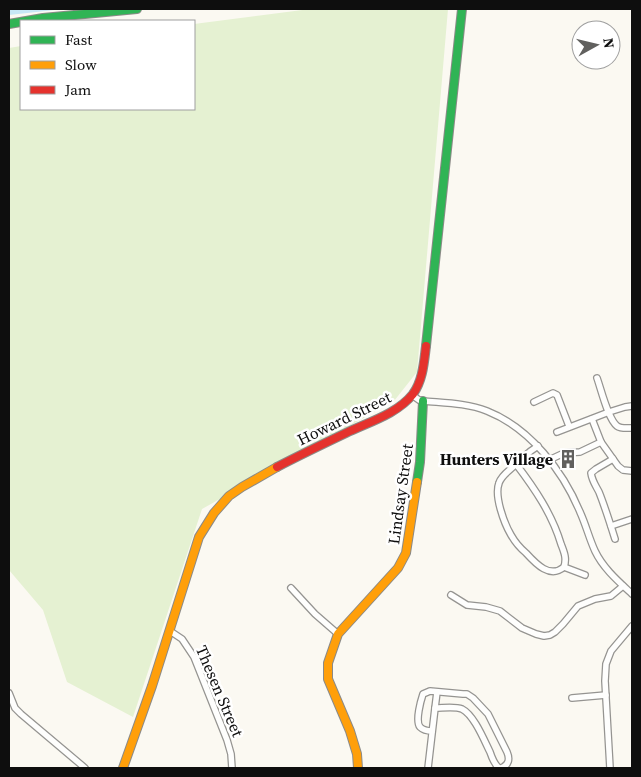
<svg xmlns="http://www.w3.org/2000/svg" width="641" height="777" viewBox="0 0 641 777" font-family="'Source Serif 4',serif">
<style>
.green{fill:#e5f1d2}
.water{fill:#c7e7f6}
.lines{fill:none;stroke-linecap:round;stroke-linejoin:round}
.street-casing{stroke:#959491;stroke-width:8}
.fast-casing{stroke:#8b8a87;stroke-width:10}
.slow-casing{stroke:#8b8a87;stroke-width:10}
.jam-casing{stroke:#8b8a87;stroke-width:10}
.street{stroke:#fefefd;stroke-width:5.5}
.fast{stroke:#30b455;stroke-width:8}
.slow{stroke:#ff9f0a;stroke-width:8}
.jam{stroke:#e5322d;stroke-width:8}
.labels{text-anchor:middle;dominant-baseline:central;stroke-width:5;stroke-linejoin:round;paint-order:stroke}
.street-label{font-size:16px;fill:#0e0e0e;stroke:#fff}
.poi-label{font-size:16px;font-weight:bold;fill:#0e0e0e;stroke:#fff;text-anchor:end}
</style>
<rect width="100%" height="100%" fill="#fbf9f2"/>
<!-- green -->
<path class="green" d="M310 9H448L417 372 394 401 202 509 133 717 67 682 43 610 9 570V48L21 46V109H194V24Z"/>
<!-- water -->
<path class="water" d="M9 9H64L9 15Z"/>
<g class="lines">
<!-- street casing -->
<g class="street-casing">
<g id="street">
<path d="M597 378C601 389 608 419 617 426 621 429 627 428 632 428"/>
<path d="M412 395 419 400 423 401C444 403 467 403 487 411 530 428 563 471 580 512 586 525 589 538 595 551 603 568 618 581 632 594"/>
<path d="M534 402 553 393 557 395 569 426"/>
<path d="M592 419 601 442 618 466 623 470 632 471"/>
<path d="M557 432 609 412 625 407 632 406"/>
<path d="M613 459 596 469 591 473C592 481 596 486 599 492 605 507 610 523 615 539"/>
<path d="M549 460 564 453 580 452 601 442"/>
<path d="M516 464C535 489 552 514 561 544 564 552 567 558 564 567 550 579 536 564 526 553 520 548 515 542 511 535 504 523 494 496 499 483 502 474 511 470 517 463 525 456 528 452 538 446"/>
<path d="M611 526 632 519"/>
<path d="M564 567 585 575"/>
<path d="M291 588 315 614 338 634"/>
<path d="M451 595 467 605 486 607 500 611 522 628 536 634 544 636 550 635 555 632 563 624 578 606 595 599 611 596 623 586"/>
<path d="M170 631 182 639 194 657 227 740 231 754 232 768"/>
<path d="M9 693 15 708 21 714 85 768"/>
<path d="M572 698 606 695"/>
<path d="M435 708 437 692"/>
<path d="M432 731C428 731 423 730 420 727 415 721 421 700 423 694L430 691 463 694H467L473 698 488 714 507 752C510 759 509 765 501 768"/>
<path d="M428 768 435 708C443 708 455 706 462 709 474 715 484 740 490 752 492 758 494 764 499 768"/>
<path d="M610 768 605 681 606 664 611 651 632 626"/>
</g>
</g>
<!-- fast casing -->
<g class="fast-casing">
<g id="fast">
<path d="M9 24 43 18 137 9"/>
<path d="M426 346 462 9"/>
<path d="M417 482 420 462 423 401"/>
</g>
</g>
<!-- slow casing -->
<g class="slow-casing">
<g id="slow">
<path d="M123 768 152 686 199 537 214 513 229 496 242 487 277 467"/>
<path d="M358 768 357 754 350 731 328 679V663L338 634 398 568 406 553 417 482"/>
</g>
</g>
<!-- jam casing -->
<g class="jam-casing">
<path id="jam" d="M277 467C300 455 323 444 346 433 369 422 397 414 413 394 423 380 424 362 426 346"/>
</g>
<!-- street -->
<use href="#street" class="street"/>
<!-- fast -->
<use href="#fast" class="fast"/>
<!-- slow -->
<use href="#slow" class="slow"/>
<!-- jam -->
<use href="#jam" class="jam"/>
</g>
<!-- icons -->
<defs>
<g id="building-bare" transform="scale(1.5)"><path d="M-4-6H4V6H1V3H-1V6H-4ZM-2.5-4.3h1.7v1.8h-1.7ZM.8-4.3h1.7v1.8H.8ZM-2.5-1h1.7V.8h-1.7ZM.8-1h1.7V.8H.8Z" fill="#61605e" stroke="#fff" stroke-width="2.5" paint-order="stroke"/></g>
</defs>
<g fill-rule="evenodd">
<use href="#building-bare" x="568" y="459"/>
</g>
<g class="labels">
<!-- street labels -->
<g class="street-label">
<text transform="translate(344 418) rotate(-26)">Howard Street</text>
<text transform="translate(400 494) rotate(-82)">Lindsay Street</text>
<text transform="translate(220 691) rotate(67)">Thesen Street</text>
</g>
<!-- poi labels -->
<g class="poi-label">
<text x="553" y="459">Hunters Village</text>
</g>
</g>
<!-- border -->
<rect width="641" height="777" fill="none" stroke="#0e0e0e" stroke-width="20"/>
<!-- legend -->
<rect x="20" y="20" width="175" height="90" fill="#ffffff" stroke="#9f9f9f"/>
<rect x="30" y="36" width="25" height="8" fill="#30b455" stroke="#9f9f9f"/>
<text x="65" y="45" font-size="15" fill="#0e0e0e">Fast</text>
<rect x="30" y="61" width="25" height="8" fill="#ff9f0a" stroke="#9f9f9f"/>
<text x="65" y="70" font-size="15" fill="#0e0e0e">Slow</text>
<rect x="30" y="86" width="25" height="8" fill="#e5322d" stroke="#9f9f9f"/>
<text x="65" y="95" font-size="15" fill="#0e0e0e">Jam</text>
<!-- north arrow -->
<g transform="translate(596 45) rotate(82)"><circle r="24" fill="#ffffff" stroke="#9f9f9f"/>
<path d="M0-4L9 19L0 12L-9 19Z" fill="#61605e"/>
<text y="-8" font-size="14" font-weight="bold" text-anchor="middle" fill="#0e0e0e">N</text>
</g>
</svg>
